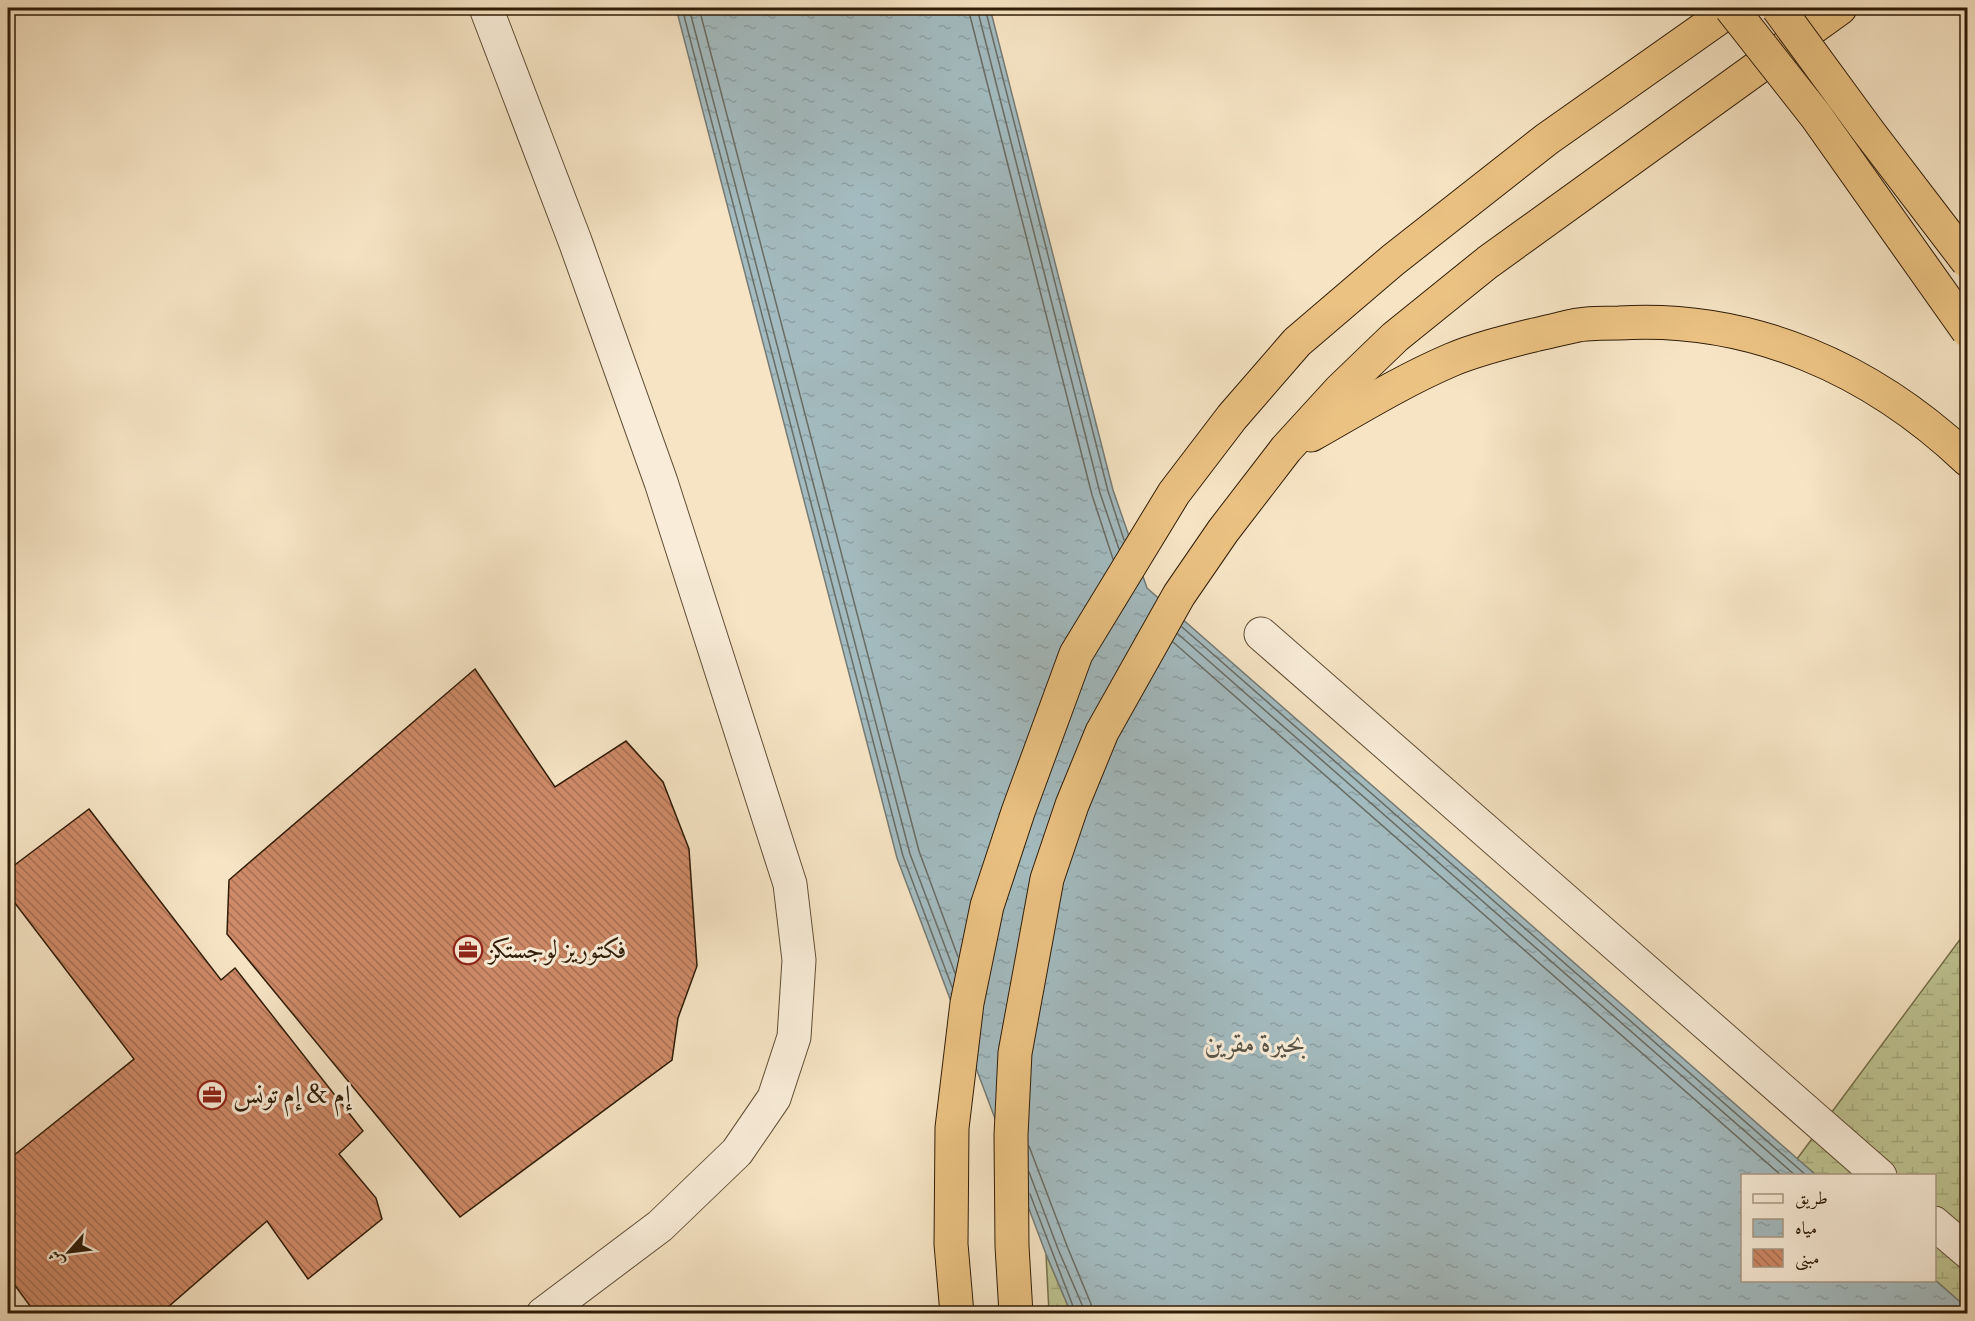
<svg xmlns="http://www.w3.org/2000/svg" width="1975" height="1321" viewBox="0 0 1975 1321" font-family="'IM FELL Double Pica',Amiri,serif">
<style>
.wetland{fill:url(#wetland-marsh);stroke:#76704c;stroke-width:1.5}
.water{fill:url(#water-ripples);stroke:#757b76;stroke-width:1.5}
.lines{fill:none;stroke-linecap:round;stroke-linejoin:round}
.shore{stroke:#696c64;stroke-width:1.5}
.building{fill:url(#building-back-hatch);stroke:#2f1c07;stroke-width:1.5}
.minor-casing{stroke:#614e36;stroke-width:35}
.trunk-casing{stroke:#2f1c07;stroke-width:35}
.minor{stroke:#f9edd9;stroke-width:33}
.trunk{stroke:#ebc282;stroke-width:33}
.trunk-bridge-casing{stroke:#2f1c07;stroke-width:35;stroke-linecap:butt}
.trunk-bridge{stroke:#ebc282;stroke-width:33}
.labels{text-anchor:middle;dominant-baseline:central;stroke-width:6;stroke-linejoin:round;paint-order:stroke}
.poi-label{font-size:26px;fill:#2f1c07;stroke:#f9edd9;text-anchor:start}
.water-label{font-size:27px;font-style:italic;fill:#585448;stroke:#f9edd9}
</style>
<defs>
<pattern id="wetland-marsh" width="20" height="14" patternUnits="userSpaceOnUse" patternTransform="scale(1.5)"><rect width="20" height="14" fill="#bec492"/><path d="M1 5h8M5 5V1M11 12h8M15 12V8" fill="none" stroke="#a4a87c"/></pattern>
<pattern id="water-ripples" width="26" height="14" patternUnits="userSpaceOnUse" patternTransform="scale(1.5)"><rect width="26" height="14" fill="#a3bbc0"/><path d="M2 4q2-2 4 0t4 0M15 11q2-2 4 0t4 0" fill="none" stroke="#8da0a4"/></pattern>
<pattern id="building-back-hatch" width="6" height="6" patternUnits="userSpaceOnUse" patternTransform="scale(1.5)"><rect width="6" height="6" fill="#cf8a68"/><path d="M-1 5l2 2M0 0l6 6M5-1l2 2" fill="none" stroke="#a87054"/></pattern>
</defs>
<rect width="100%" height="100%" fill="#f6e4c4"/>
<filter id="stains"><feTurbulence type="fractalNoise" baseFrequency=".00333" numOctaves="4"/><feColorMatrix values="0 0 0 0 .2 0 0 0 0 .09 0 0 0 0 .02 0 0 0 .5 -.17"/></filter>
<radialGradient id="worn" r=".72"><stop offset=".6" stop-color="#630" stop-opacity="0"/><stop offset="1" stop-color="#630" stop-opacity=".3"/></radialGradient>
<!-- wetland -->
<g class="wetland">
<path d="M1967 930V1308L1935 1280 1934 1176 1816 1175 1797 1159Z"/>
<path d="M1046 1254 1071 1313H1049Z"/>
</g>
<!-- water -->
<path class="water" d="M676 8H990L1113 490 1147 588 1816 1175 1742 1176V1280H1935L1967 1308V1313H1071L1046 1254 897 858Z"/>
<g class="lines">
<!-- shore -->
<g class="shore">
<path d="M682 8 903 856 952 987"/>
<path d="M689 8 910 854 955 973"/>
<path d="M699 8 919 851 958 957"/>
<path d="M968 8 1092 495 1113 559"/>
<path d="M977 8 1100 493 1119 549"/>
<path d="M985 8 1108 491 1124 540"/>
<path d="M1182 627 1807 1176"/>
<path d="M1178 634 1796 1176"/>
<path d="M1173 642 1782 1176"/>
<path d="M1029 1146 1067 1246 1091 1304 1093 1314"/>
<path d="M1029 1172 1058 1249 1083 1307 1084 1314"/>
<path d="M1030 1194 1076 1314"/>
</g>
</g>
<!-- building -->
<g class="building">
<path d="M475 669 555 787 626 741 663 782 689 849 697 966 678 1018 672 1060 460 1217 227 934 229 880Z"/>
<path d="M89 809 221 980 235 968 363 1131 339 1154 376 1198 382 1219 308 1279 267 1221 160 1314H36L8 1276V1160L134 1059 8 894V870Z"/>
</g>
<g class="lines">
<!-- minor casing -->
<g class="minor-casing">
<g id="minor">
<path d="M486 8 575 241 661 482 790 884 799 960 794 1037 774 1098 737 1152 660 1226 543 1314"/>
<path d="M1261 634 1880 1176"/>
<path d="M1934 1223 1968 1252"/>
</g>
</g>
<!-- trunk casing -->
<g class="trunk-casing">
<g id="trunk">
<path d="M1311 435C1357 409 1402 381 1451 360 1477 349 1506 342 1534 335 1548 332 1563 328 1578 325 1591 323 1605 323 1619 323 1752 315 1872 369 1968 460"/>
<path d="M957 1314 951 1244 952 1128 967 1003 987 906 1018 812 1076 654 1174 493 1232 417 1297 342 1393 260 1547 139 1733 8"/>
<path d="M1016 1314 1012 1246 1011 1135 1015 1053 1047 879 1072 805 1102 732 1179 595 1223 531 1286 449 1340 390 1395 337 1488 262 1840 8"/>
</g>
</g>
<!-- minor -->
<use href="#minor" class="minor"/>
<!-- trunk -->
<use href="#trunk" class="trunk"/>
<!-- trunk-bridge casing -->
<g class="trunk-bridge-casing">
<g id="trunk-bridge">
<path d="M1731 8 1816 116 1968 331"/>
<path d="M1778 8 1868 131 1968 262"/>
</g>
</g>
<!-- trunk-bridge -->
<use href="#trunk-bridge" class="trunk-bridge"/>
</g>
<!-- icons -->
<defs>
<g id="office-ring" transform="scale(1.5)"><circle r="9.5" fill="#f9edd9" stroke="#8f2418" stroke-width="1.5"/><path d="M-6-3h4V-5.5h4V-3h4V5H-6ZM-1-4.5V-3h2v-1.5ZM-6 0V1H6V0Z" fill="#8f2418"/></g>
</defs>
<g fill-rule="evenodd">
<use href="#office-ring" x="468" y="950"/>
<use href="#office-ring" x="212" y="1095"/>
</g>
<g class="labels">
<!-- poi labels -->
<g class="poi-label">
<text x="489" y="950">فكتوريز لوجستكز</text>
<text x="233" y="1095">إم &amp; إم تونس</text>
</g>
<!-- water labels -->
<g class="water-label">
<text x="1255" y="1043">بحيرة مقرين</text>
</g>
</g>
<!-- margin -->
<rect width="1975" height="1321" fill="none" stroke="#f6e4c4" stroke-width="30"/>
<rect x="9" y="9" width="1957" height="1303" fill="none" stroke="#2f1c07" stroke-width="3"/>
<rect x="15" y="15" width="1945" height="1291" fill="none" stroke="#2f1c07" stroke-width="1.5"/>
<!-- legend -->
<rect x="1741" y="1174" width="195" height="108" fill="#f9edd9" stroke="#a89985" stroke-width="1.5"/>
<rect x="1753" y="1194" width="30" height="9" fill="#f9edd9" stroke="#a89985" stroke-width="1.5"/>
<text x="1795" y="1204" font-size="18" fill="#2f1c07">طريق</text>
<rect x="1753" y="1219" width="30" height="18" fill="url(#water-ripples)" stroke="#a89985" stroke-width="1.5"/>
<text x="1795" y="1234" font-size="18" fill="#2f1c07">مياه</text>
<rect x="1753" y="1249" width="30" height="18" fill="url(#building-back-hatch)" stroke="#a89985" stroke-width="1.5"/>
<text x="1795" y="1264" font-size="18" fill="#2f1c07">مبنى</text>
<!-- north arrow -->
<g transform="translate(69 1252) rotate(242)" stroke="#f9edd9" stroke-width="4.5" paint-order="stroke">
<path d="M0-4.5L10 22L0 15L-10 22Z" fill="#2f1c07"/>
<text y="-9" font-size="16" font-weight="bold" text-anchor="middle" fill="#2f1c07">ش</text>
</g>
<rect width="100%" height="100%" filter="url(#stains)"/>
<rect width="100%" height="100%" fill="url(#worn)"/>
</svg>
